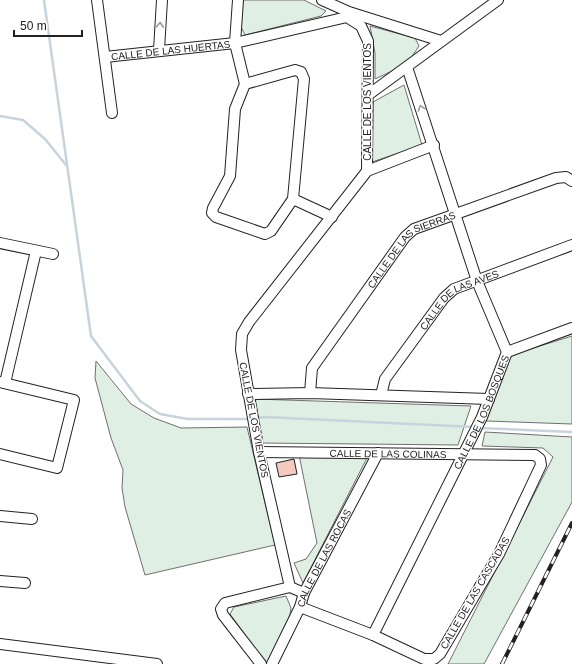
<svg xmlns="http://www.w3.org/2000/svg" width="572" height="664" viewBox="0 0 572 664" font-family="Helvetica,sans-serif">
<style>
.green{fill:#e0efe3;stroke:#6f6f6f}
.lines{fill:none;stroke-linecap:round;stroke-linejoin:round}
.stream{stroke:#c7d3dd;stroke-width:2.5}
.building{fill:#f3c9c0;stroke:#222}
.minor-casing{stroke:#222;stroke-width:12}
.minor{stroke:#fff;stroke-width:10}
.rail-casing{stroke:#222;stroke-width:4}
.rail{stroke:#fff;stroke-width:2.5;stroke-dasharray:8;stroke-linecap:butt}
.oneway{stroke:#9c9c9c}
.labels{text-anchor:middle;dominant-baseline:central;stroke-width:3;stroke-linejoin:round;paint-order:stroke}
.street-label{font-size:10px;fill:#222;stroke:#fff}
</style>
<rect width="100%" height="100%" fill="#fff"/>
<!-- green -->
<g class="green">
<path d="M242 0H304L326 11 321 16 245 35 240 25Z"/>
<path d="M370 26 415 38 419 46 407 64 375 79V53Z"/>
<path d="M404 85 422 145 372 162 373 102Z"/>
<path d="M572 336V424L486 421 511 355Z"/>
<path d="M96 361 131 404 154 418 181 428 247 427 275 545 145 575 125 507 122 488 123 470 111 438 95 378Z"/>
<path d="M254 399 471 406 458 445 262 443Z"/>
<path d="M485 432 572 437V502L484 664H448L553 457 543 448 482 446Z"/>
<path d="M299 455 368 456 303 583 294 563 306 559 317 543Z"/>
<path d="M286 596 291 608 290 615 268 664H266L230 614 234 607Z"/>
</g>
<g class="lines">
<!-- stream -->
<g class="stream">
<path d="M44 0 91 336 140 401 160 414 188 419H250"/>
<path d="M0 116 23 120 45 139 66 165"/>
<path d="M255 418 265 417 474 427"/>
<path d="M479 428 572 432"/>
</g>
</g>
<!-- building -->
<path class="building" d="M294 459 297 474 279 477 276 463Z"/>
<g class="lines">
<!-- minor casing -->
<g class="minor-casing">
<g id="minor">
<path d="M97 0 112 113"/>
<path d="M238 0 235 43 245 84 235 109 230 176 213 208 212 213 216 217 265 234 271 231 293 199 304 79 301 72 295 70 245 84"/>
<path d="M322 0 349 12 441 41"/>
<path d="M347 17 361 26 368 41 367 171"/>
<path d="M159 50 162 0"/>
<path id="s1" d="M105 57 235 43 347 17"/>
<path d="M368 95 498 0"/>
<path d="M293 199 332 217"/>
<path d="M0 243 53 254"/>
<path d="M507 352 572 328"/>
<path d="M0 382 74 400 57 468 0 454"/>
<path d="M5 383 36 251"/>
<path id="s2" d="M310 393 312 368 405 237 414 229 556 178 566 177 572 181"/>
<path d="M248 394 310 393 489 399"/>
<path id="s3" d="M381 395 385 379 444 298 454 289 572 245"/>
<path id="s4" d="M259 452 535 455 540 459 541 465 499 554 440 654 434 659H424L373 635 300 607"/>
<path d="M0 516 32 519"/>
<path d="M0 581 25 583"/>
<path d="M290 587 259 452 241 350 242 334 249 322 367 171 434 145"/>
<path id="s5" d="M373 635 482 417 507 352 477 281 407 67"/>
<path d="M0 644 157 664"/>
<path d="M261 664 223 615 221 609 225 603 290 587 304 593"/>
<path id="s6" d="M272 664 300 607 304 593 378 453"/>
</g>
</g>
<!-- minor -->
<use href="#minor" class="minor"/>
<!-- rail casing -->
<g class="rail-casing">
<path id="rail" d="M502 664 572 523"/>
</g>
<!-- rail -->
<use href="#rail" class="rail"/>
</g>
<!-- one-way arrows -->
<defs><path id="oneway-chevron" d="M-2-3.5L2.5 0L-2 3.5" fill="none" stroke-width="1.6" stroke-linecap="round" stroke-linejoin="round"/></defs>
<g class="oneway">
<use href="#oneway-chevron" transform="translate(160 25) rotate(-87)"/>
<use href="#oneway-chevron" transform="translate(421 108) rotate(-109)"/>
</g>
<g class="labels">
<!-- street labels -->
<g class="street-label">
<text stroke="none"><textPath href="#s1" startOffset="66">CALLE DE LAS HUERTAS</textPath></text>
<text transform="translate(367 102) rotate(-90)">CALLE DE LOS VIENTOS</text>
<text stroke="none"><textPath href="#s2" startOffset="183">CALLE DE LAS SIERRAS</textPath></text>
<text stroke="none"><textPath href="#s3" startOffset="128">CALLE DE LAS AVES</textPath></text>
<text stroke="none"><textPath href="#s5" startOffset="248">CALLE DE LOS BOSQUES</textPath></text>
<text transform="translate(254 420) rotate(79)">CALLE DE LOS VIENTOS</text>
<text stroke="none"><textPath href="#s4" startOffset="129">CALLE DE LAS COLINAS</textPath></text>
<text stroke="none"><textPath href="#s6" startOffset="118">CALLE DE LAS ROCAS</textPath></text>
<text transform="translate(475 593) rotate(-60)">CALLE DE LAS CASCADAS</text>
</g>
</g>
<!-- scale -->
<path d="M14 30v6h68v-6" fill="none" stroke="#222222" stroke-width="2"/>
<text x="20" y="30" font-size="12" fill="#222222" stroke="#ffffff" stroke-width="3" paint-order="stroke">50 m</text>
</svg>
